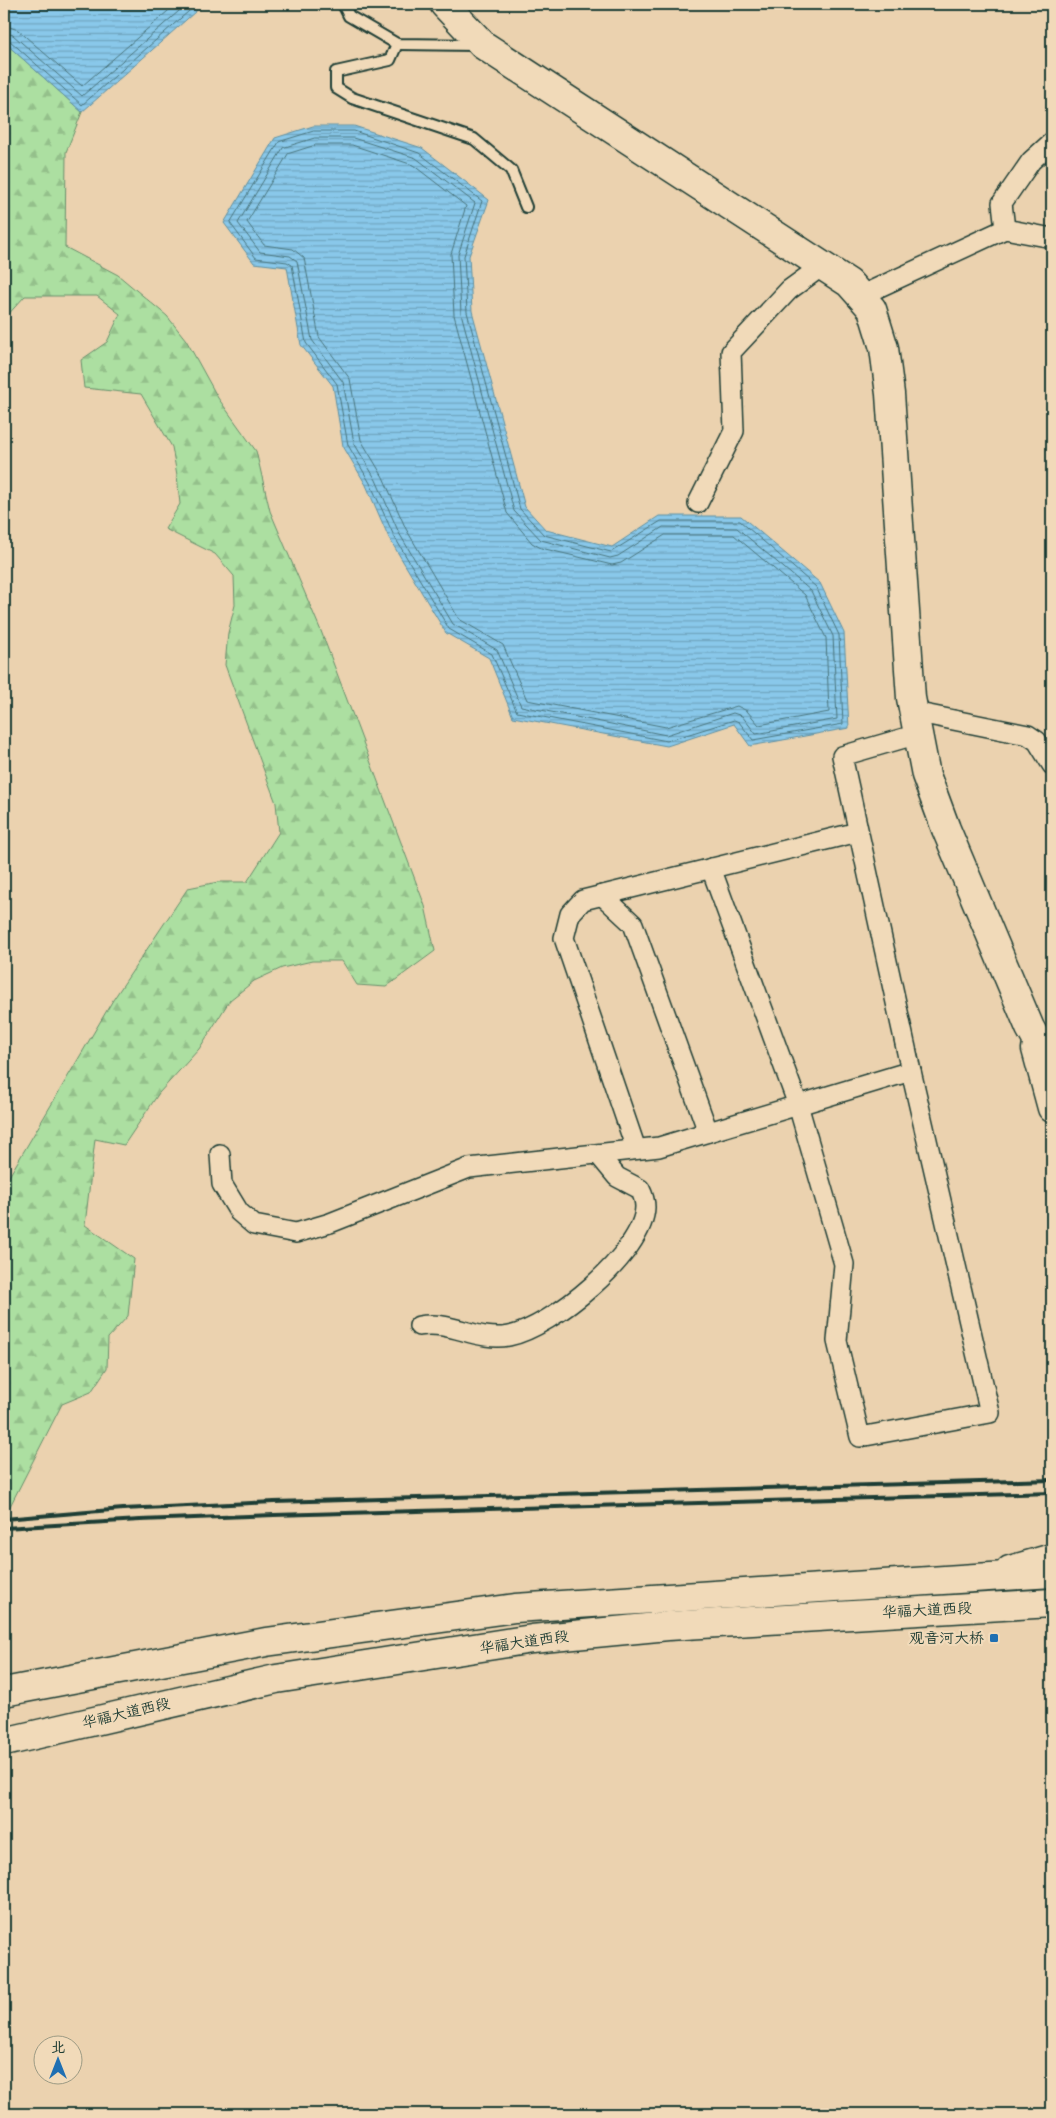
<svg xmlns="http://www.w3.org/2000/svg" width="1056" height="2118" viewBox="0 0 1056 2118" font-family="'Shantell Sans','LXGW WenKai TC',sans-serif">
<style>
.forest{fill:url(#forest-firs);stroke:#668e6a}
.water{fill:url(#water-rules);stroke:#5f90a1}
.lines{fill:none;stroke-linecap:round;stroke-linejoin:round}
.shore{stroke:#49757d;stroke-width:1}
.lane-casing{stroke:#1f3d34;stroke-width:14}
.street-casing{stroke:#1f3d34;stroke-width:22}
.secondary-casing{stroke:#1f3d34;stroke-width:31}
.primary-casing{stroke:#1f3d34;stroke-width:31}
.lane{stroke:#f1dab9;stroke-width:10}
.street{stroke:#f1dab9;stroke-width:19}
.secondary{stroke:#f1dab9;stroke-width:28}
.primary{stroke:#f1dab9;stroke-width:28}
.rail{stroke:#1f3d34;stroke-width:4}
.poi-dot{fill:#1f6fb2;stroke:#f1dab9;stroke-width:2}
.labels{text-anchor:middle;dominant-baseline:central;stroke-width:4.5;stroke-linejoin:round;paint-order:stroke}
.street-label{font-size:15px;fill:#1f3d34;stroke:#f1dab9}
.poi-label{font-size:15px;fill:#1f3d34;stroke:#f1dab9;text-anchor:end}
</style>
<defs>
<pattern id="forest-firs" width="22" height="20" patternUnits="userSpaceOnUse" patternTransform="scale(1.25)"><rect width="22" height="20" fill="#acdfa1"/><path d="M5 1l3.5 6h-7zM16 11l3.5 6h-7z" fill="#94c08b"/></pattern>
<pattern id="water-rules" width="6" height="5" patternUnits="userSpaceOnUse" patternTransform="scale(1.25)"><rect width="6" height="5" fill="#89c8ea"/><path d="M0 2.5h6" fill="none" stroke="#6fa4be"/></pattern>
</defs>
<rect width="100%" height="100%" fill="#ebd2af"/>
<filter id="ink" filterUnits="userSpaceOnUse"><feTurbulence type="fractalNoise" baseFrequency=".02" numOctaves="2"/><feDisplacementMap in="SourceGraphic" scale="10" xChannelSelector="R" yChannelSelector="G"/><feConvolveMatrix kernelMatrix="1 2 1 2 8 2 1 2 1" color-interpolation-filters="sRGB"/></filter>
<g filter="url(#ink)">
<!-- forest -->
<path class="forest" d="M4 42 82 112 66 152 65 247 118 275 167 316 186 340 218 398 256 451 270 511 321 631 425 906 435 951 386 987 357 985 342 961H312L282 968 254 981 230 1000 199 1049 159 1093 124 1145 95 1139 85 1225 134 1259 128 1316 108 1338 107 1368 91 1392 62 1404 4 1518V1185L113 1000 188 888 218 882H247L279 832 276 803 225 665 228 633 235 605 234 576 215 554 165 529 180 504 177 475 172 447 141 394 84 388 81 360 107 342 120 314 97 296H25L4 319Z"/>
<!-- water -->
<g class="water">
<path d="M7 4H204L82 112 4 42V8Z"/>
<path d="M313 126H354L422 148 489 200 469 256 472 311 525 507 546 530 612 547 659 516H741L820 583 844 633 849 728 750 746 734 724 667 746 513 717 489 658 446 633 389 538 366 485 343 446 333 386 301 345 287 267 254 263 224 223 275 138Z"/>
</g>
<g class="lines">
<!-- shore -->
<g class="shore">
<path d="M4 25 18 30 82 86 176 4"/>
<path d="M4 33 13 35 82 96 187 4"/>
<path d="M4 39 9 40 82 105 197 4"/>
<path d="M314 131H354L419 153 482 201 464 256 467 312 520 509 544 535 611 552 661 521H740L816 587 839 635 843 724 753 740 739 722 734 720 667 741 517 712 492 654 449 629 394 536 370 483 348 445 337 384 306 343 292 265 287 262 256 258 230 223 279 142Z"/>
<path d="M315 138H353L416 158 475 203 458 255 461 313 514 511 541 540 610 558 618 556 663 527 737 528 811 591 833 636 837 719 756 734 742 716 733 713 666 735 521 706 497 650 453 624 399 533 376 480 354 443 343 382 312 340 297 261 290 256 260 252 238 223 283 148Z"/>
<path d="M316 145H352L413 165 466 206 451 254 454 315 507 513 532 543 541 548 612 565 621 563 665 535H734L805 595 826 638 829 712 759 725 747 711 737 706 666 727 527 700 503 645 459 619 406 529 383 477 361 440 350 379 319 337 304 258 293 249 264 245 247 222 288 154Z"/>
</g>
<!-- lane casing -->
<g class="lane-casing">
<g id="lane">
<path d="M343 4 349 16 397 44 477 45"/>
<path d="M397 44 390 60 336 72V88L352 98 474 139 511 170 526 207"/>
</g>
</g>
<!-- street casing -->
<g class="street-casing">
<g id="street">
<path d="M1005 229 1002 203 1031 161 1052 142"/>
<path d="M860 296 1005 229 1052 238"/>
<path d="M698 503 734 431 731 352 789 290 822 266"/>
<path d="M914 712 1028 735 1037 741 1052 765"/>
<path d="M711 868 798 1105 844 1264 837 1341 860 1437 990 1413 911 1071"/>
<path d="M602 895 633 924 708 1132"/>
<path d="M636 1149 564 938 570 914 583 900 858 832"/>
<path d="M220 1154 222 1184 239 1212 254 1225 296 1233 330 1223 469 1168 659 1147 911 1071 842 756 918 734"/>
<path d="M419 1326C451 1320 477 1342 509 1336 551 1328 644 1253 645 1207 645 1200 643 1195 640 1189L617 1177 598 1154"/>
</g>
</g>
<!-- secondary casing -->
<g class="secondary-casing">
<g id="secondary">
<path d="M444 4 483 45 849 283 872 309 884 348 890 394 911 698 926 775 946 829 1030 1028 1052 1067"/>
<path d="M1036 1049 1052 1108"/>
<path d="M1010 1570 1052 1558"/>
</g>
</g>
<!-- primary casing -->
<g class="primary-casing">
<g id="primary">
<path d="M4 1692 266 1642 515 1608 1052 1573"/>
<path d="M4 1742 276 1679 532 1639 668 1626 1052 1603"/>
</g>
</g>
<!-- lane -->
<use href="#lane" class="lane"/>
<!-- street -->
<use href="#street" class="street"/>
<!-- secondary -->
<use href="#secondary" class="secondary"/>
<!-- primary -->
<use href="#primary" class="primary"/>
<!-- rail -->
<g class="rail">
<path d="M4 1519 123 1509 274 1502 1052 1480"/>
<path d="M4 1528 140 1520 274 1515 1052 1493"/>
</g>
</g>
</g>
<!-- markers -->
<rect class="poi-dot" x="989" y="1633" width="10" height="10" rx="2.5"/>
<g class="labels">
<!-- street labels -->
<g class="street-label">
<text transform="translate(927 1610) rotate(-3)">华福大道西段</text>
<text transform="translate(524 1642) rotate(-8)">华福大道西段</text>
<text transform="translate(126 1713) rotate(-13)">华福大道西段</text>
</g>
<!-- poi labels -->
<g class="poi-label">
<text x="984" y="1638">观音河大桥</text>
</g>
</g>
<!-- margin -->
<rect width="1056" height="2118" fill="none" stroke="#f1dab9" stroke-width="20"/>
<rect x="10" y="10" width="1036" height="2098" fill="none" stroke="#1f3d34" stroke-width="2" filter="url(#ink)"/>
<!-- north arrow -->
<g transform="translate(58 2060)"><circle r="24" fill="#f1dab9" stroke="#9d9b84"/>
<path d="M0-4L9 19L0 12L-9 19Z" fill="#1f6fb2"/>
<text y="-8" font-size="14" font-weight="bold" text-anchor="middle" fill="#1f3d34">北</text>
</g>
</svg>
